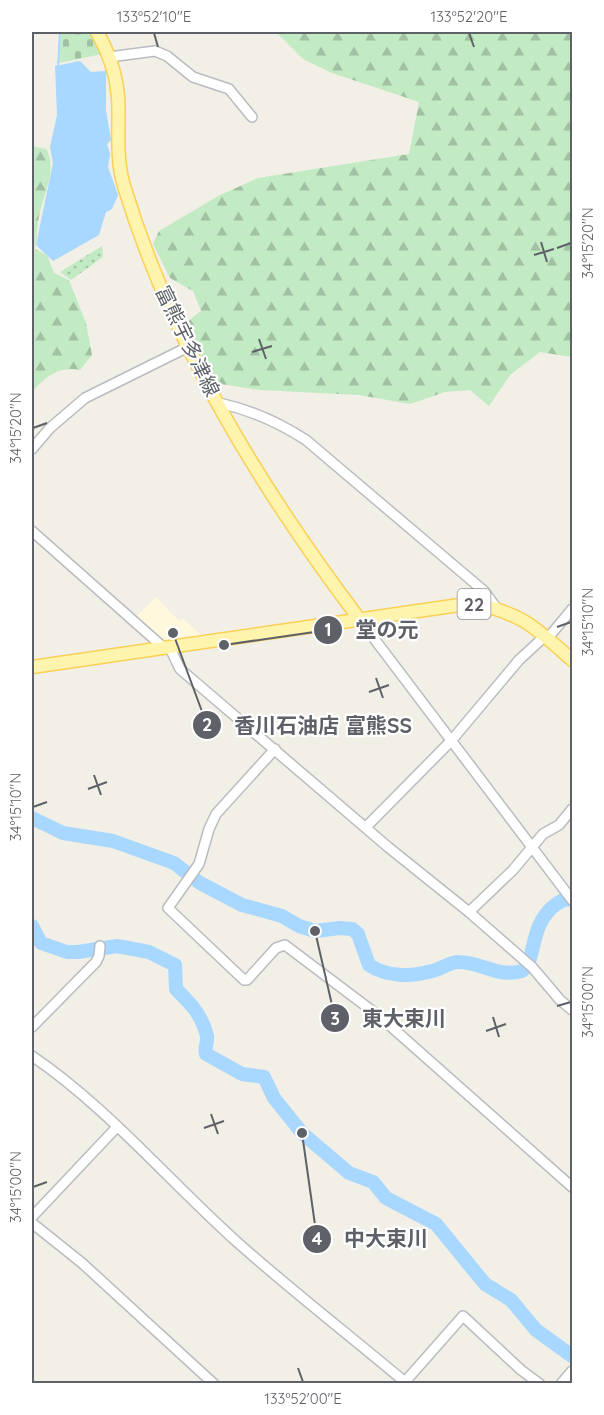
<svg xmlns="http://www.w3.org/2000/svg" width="604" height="1415" viewBox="0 0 604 1415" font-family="Quicksand,'Noto Sans JP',sans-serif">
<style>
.commercial{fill:#fff8dd}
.grass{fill:url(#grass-dots)}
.forest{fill:url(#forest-firs)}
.cemetery{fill:url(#cemetery-stones)}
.water{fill:#a8d7ff}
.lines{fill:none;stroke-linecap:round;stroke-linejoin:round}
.stream{stroke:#a8d7ff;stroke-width:2}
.river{stroke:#a8d7ff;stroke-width:14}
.minor-casing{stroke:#b9bcc0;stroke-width:12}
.major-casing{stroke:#fad056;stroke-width:15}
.minor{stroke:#fff;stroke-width:9}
.major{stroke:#fff4ad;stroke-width:12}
.ticks{fill:none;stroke:#5e6268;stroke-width:2}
.labels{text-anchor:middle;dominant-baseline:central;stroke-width:4.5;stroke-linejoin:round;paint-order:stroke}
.shield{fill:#fff;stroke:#8e9195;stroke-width:1.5}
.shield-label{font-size:18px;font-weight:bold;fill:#5e6268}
.street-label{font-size:20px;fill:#5e6268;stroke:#fff}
.leader{fill:none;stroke:#5e6268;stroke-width:2}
.callout-dot{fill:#5e6268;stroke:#fff;stroke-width:2}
.mark-label{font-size:18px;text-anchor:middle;font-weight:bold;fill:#fff}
.callout-label{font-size:21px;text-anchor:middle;font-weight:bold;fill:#5e6268;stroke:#fff;stroke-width:4.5;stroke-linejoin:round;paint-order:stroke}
.neatline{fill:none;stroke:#5e6268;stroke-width:2}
.ticks-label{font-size:15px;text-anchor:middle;fill:#5e6268}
</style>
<defs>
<pattern id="grass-dots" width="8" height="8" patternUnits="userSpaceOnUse" patternTransform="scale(1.5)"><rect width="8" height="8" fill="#c2eac3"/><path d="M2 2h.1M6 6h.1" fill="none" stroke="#a1c1a2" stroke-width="1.8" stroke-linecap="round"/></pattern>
<pattern id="forest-firs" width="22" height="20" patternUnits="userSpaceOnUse" patternTransform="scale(1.5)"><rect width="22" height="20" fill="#c2eac3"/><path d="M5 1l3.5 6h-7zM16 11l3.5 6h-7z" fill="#a1c1a2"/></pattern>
<pattern id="cemetery-stones" width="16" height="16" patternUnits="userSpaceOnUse" patternTransform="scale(1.5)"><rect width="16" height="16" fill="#c2eac3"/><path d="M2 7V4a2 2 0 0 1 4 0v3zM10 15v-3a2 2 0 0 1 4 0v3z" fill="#a1c1a2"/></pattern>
</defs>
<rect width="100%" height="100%" fill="#f1efe6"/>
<!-- commercial -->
<path class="commercial" d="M156 597 179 621 183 618 202 636 163 642 136 617Z"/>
<!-- grass -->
<path class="grass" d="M102 246 103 257 71 280 60 272Z"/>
<!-- forest -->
<g class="forest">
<path d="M276 32H572V357L540 352 510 375 489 406 470 390 445 392 410 404 359 395 260 390 221 384 206 367 186 323 201 311 193 291 170 278 153 244 159 231 220 195 258 178 409 154 419 102 332 73 303 59Z"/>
<path d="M32 146 46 149C58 169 43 195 39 216 37 227 37 238 35 249L47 255 54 273 69 280 86 323 92 355 80 370C59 365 44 378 32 392Z"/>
</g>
<!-- cemetery -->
<path class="cemetery" d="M61 32H91L102 54 59 63Z"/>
<!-- water -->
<path class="water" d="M80 61 91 72 106 71V110L111 140 107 144 110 154 108 167 118 195 112 209 106 212 99 235 53 261 36 245 53 163 50 147 57 115 55 66Z"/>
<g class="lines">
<!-- stream -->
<path class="stream" d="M58 66 60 32"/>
<!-- river -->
<g class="river">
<path d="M32 818 63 833 113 841 174 863 200 883 242 905 282 916 299 926 315 931 340 928 352 929 358 934 369 965C387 977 411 977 432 971 441 969 450 962 458 962 483 962 496 978 522 971 537 961 528 926 555 905 561 901 565 898 572 900"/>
<path d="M32 926 41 943 67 952H78L117 946 149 952 175 965 176 989C191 1004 202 1015 207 1036 208 1043 204 1047 206 1054L242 1074 264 1077 274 1098 302 1133 349 1173 373 1182 386 1198 436 1224 485 1284 511 1300 536 1330 572 1356"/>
</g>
<!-- minor casing -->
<g class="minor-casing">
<g id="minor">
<path d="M109 57 155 51 167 56 193 77 229 89 252 117"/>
<path d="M219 403C252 410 278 422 306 440L484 591 497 609"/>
<path d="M32 449 50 428 85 398 188 347"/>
<path d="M32 531 163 647"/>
<path d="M360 620 572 900"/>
<path d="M548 638 572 609"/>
<path d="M169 646 180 669 388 847 469 912 532 967 560 1000 572 1010"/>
<path d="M275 749 216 814 209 829 199 864 168 908 244 980H247L276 948 285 945 379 1016 572 1187"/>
<path d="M366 827 451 741 519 660 545 636"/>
<path d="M469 912 513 870 543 834 559 825 572 809"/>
<path d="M32 1027 96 962 99 956 100 946"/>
<path d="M32 1056C106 1106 170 1182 237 1242 291 1290 349 1335 405 1382"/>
<path d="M32 1217 116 1128"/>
<path d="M32 1223 82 1263 214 1384"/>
<path d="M403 1384 463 1316 521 1370 540 1384"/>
<path d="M561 1384 572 1371"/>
</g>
</g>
<!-- major casing -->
<g class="major-casing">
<g id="major">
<path d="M97 32C108 51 116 73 118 96 120 127 115 156 124 186 172 344 261 489 360 620"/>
<path d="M32 667 473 603C523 614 535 627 572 660"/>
</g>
</g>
<!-- minor -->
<use href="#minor" class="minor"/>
<!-- major -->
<use href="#major" class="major"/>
</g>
<!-- ticks -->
<path class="ticks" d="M154 33 158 47M469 33 474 47M541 242 547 262M557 248 571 243M534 255 554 249M259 339 266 359M252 352 272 346M33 428 47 423M557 627 571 622M376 678 383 698M369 692 389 685M94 775 101 795M88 789 107 782M33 807 47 802M557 1006 571 1002M493 1017 499 1037M486 1031 506 1024M211 1114 218 1134M204 1128 224 1121M33 1187 47 1182M298 1368 303 1382"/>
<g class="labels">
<!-- shield labels -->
<rect class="shield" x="457.5" y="589" width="33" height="30" rx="4.5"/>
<g class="shield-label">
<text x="474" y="604">22</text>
</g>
<!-- street labels -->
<g class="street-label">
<text transform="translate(188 341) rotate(64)">富熊宇多津線</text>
</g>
</g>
<!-- callouts -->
<path class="leader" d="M224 645L328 630M173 633L207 725M315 931L335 1018M302 1133L317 1239"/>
<g class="callout-dot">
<circle cx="224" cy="645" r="6"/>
<circle cx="173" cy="633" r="6"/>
<circle cx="315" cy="931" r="6"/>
<circle cx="302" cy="1133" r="6"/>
<circle cx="328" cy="630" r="15"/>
<circle cx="207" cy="725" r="15"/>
<circle cx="335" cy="1018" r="15"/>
<circle cx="317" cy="1239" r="15"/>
</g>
<g class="mark-label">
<text x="328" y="636">1</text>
<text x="207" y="731">2</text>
<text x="335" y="1025">3</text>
<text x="317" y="1245">4</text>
</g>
<g class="callout-label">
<text x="387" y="637">堂の元</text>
<text x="323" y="733">香川石油店 富熊SS</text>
<text x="404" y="1026">東大束川</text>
<text x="386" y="1246">中大束川</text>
</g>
<!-- border -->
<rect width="604" height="1415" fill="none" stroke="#ffffff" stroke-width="66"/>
<rect x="33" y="33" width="538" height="1349" class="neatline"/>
<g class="ticks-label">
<text x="154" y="22">133°52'10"E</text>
<text x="469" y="22">133°52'20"E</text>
<text transform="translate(588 243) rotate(-90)" y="5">34°15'20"N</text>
<text transform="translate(16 428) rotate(-90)" y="5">34°15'20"N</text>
<text transform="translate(588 622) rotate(-90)" y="5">34°15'10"N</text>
<text transform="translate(16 807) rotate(-90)" y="5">34°15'10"N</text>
<text transform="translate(588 1002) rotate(-90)" y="5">34°15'00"N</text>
<text transform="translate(16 1187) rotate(-90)" y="5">34°15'00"N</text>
<text x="303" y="1404">133°52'00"E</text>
</g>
</svg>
